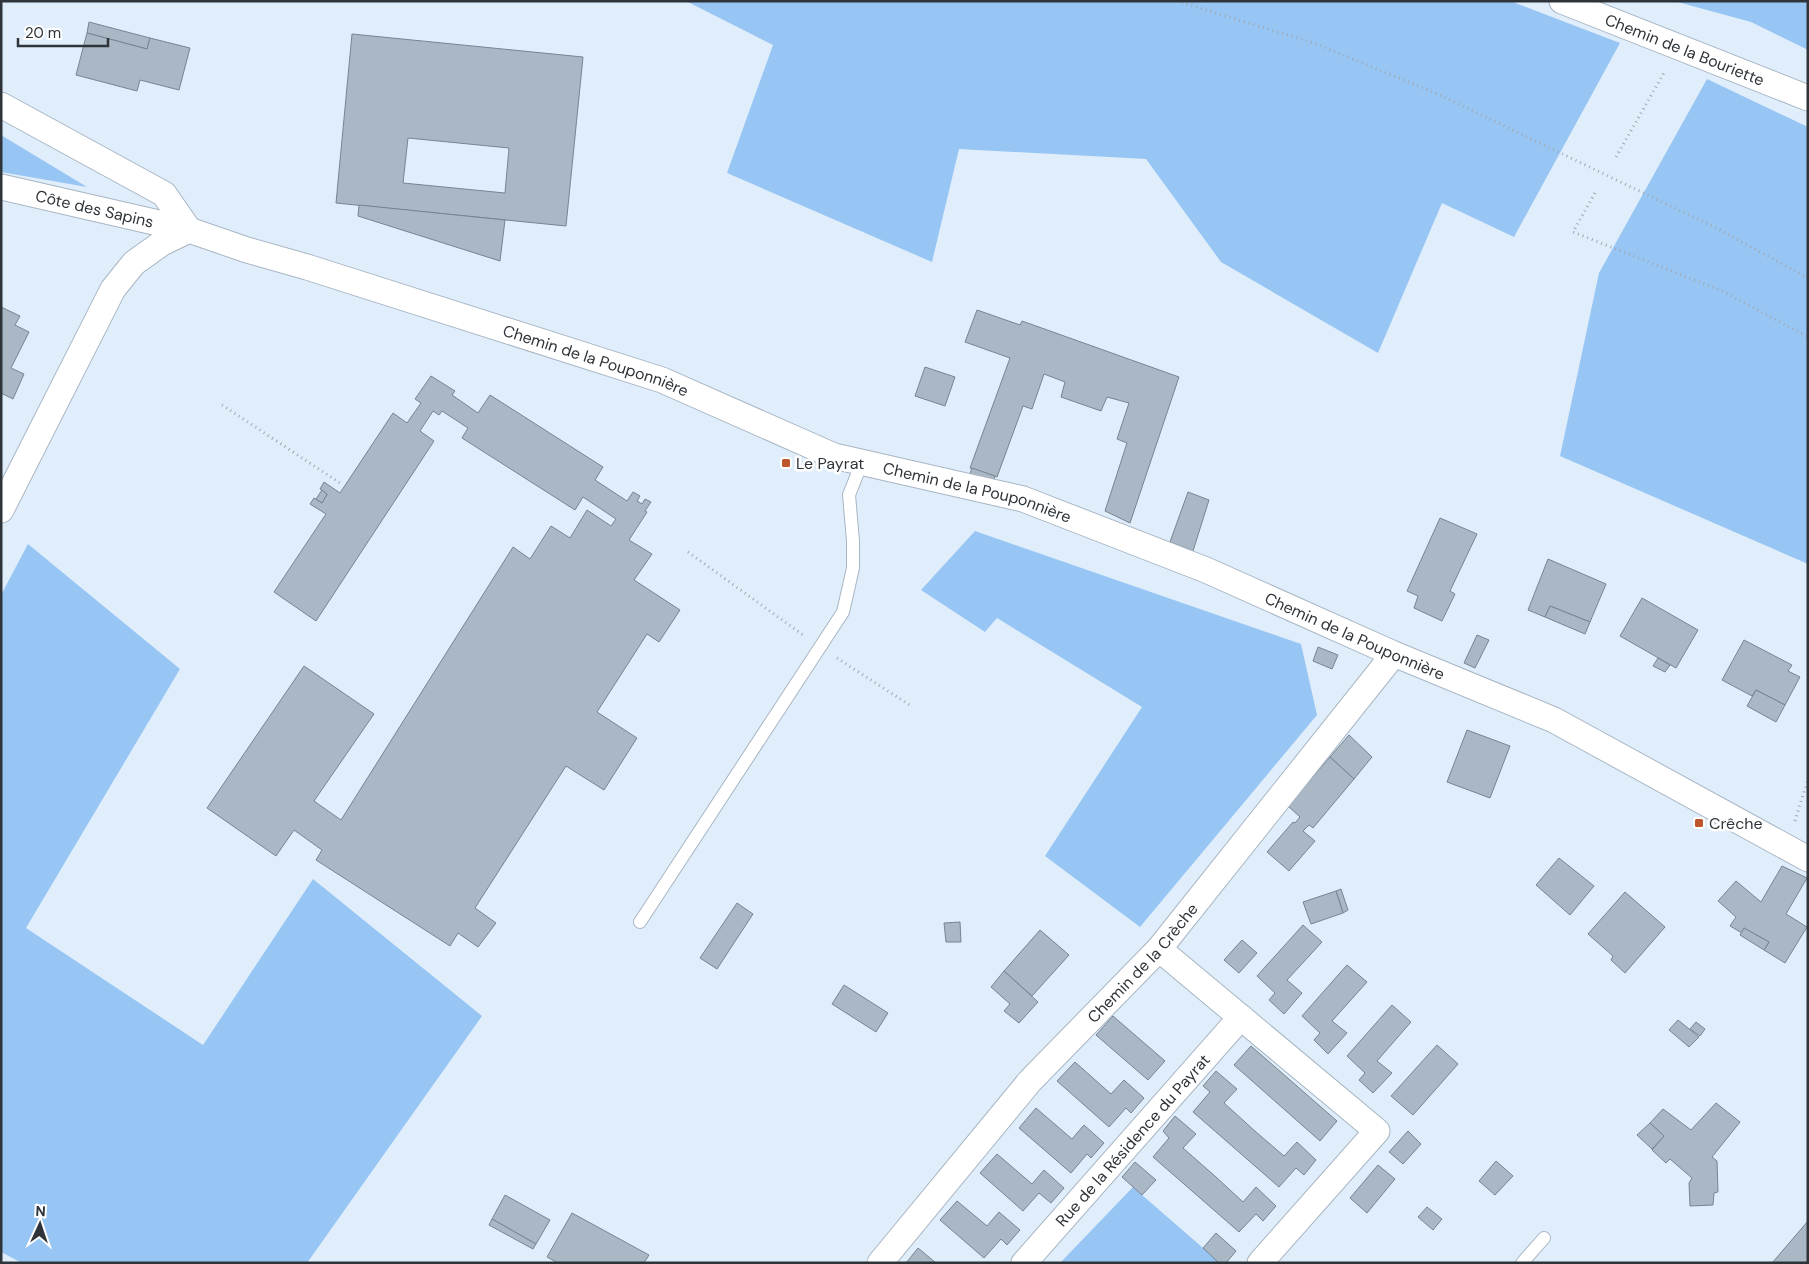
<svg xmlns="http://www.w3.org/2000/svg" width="1809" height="1264" viewBox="0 0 1809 1264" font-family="'DM Sans',sans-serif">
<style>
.green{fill:#98c6f4}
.building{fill:#aab7c5;stroke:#778491;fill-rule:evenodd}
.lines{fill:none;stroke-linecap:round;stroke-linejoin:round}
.service-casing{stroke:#a8b5c3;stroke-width:14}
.minor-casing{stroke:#a8b5c3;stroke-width:27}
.path{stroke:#9ea9b4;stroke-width:3;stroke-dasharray:1 4;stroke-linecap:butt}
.service{stroke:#fff;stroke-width:12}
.minor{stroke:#fff;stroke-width:25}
.poi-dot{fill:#be582c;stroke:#fff;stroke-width:2}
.labels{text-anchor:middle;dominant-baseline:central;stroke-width:5;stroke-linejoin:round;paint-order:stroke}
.street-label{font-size:16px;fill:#2e3439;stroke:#fff}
.poi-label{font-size:16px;fill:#2e3439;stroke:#fff;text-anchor:start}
</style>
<rect width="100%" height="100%" fill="#e0eefc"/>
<!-- green -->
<g class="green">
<path d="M686 1H1510L1620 43 1514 237 1442 203 1378 353 1221 262 1146 159 959 149 932 262 727 173 773 45Z"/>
<path d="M1674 1H1808V50L1751 22Z"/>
<path d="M1707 79 1808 127V564L1560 456 1599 273Z"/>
<path d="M1 135 87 187 1 172Z"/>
<path d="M975 531 1301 644 1317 715 1140 927 1045 856 1142 707 997 618 985 632 921 590Z"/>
<path d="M28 544 180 669 26 928 203 1045 313 879 482 1016 307 1263H22L1 1252V595Z"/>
<path d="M1133 1187 1142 1195 1218 1261 1216 1263H1060Z"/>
</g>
<!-- building -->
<g class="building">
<path d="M89 22 150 38 147 49 87 33Z"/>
<path d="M87 33 147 49 150 38 190 48 179 90 140 80 137 91 76 75Z"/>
<path d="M352 34 583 57 566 226 336 203ZM408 138 509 148 505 193 403 183Z"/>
<path d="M359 205 505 220 500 261 358 216Z"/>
<path d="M1 307 20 316 15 325 29 332 11 368 24 374 13 399 1 393Z"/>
<path d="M977 310 1020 325 1022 321 1179 377 1130 523 1105 511 1127 443 1117 439 1129 403 1107 397 1101 411 1061 397 1065 382 1044 374 1032 409 1023 406 997 477 970 468 1010 358 965 342Z"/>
<path d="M925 367 955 377 945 406 915 396Z"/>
<path d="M431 376 455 391 452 395 478 413 490 395 603 467 595 480 627 501 633 492 640 496 637 501 642 504 645 499 651 502 645 511 647 512 629 540 652 554 634 580 680 610 659 642 647 634 597 712 637 738 604 790 566 766 475 908 496 923 478 947 458 933 450 946 316 860 322 850 294 830 276 856 207 808 304 666 374 714 314 801 341 820 513 547 530 559 551 526 570 538 587 510 611 526 616 519 583 497 575 510 462 438 468 428 442 411 439 415 433 411 420 431 434 441 316 621 274 592 326 514 310 504 314 498 322 503 327 494 320 489 324 482 340 493 393 413 407 423 421 403 415 399Z"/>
<path d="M972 468 995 476 993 484 969 476Z"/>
<path d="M322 490 327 494 322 503 316 499Z"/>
<path d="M1188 492 1209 500 1193 551 1170 542Z"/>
<path d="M1440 518 1477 534 1450 591 1455 594 1442 621 1414 608 1418 596 1407 591Z"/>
<path d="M1548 559 1606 584 1590 622 1550 606 1545 617 1528 610Z"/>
<path d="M1642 598 1698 630 1676 668 1620 636Z"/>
<path d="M1550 606 1590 622 1585 634 1545 617Z"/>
<path d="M1477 635 1489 640 1475 668 1464 663Z"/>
<path d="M1744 640 1792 665 1788 671 1800 677 1785 705 1756 690 1752 696 1722 680Z"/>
<path d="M1318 647 1338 655 1332 669 1313 661Z"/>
<path d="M1658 658 1670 665 1665 672 1653 666Z"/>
<path d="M1756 690 1785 705 1776 722 1747 706Z"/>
<path d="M1467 730 1510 746 1490 798 1447 782Z"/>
<path d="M1349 735 1372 757 1354 779 1330 757Z"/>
<path d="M1330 757 1354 779 1313 828 1309 825 1303 831 1315 841 1289 871 1267 852 1293 822 1295 823 1300 817 1288 806Z"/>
<path d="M1559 858 1594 886 1570 915 1536 885Z"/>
<path d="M1782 866 1807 878 1786 914 1807 927 1785 963 1764 950 1769 942 1744 928 1742 933 1730 926 1736 917 1718 901 1736 881 1761 902Z"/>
<path d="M1341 889 1348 910 1343 913 1336 891Z"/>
<path d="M1336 891 1343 913 1311 924 1303 902Z"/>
<path d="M1625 892 1665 927 1625 973 1611 960 1613 956 1588 934Z"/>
<path d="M737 903 753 914 717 969 700 958Z"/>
<path d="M960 922 961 942H946L944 923Z"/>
<path d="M1303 925 1322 942 1287 980 1302 993 1284 1014 1269 1000 1275 993 1257 976Z"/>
<path d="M1744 928 1769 942 1764 950 1740 935Z"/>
<path d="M1040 930 1069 955 1032 996 1004 971Z"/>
<path d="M1242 940 1257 953 1239 973 1224 960Z"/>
<path d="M1347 965 1367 982 1332 1021 1347 1033 1328 1054 1314 1040 1320 1033 1302 1016Z"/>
<path d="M1004 971 1038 1002 1019 1023 1004 1011 1010 1004 991 987Z"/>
<path d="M844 985 888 1013 876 1032 832 1004Z"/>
<path d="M1392 1005 1411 1022 1377 1061 1392 1073 1373 1093 1359 1080 1365 1073 1347 1056Z"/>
<path d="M1113 1016 1165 1061 1148 1080 1096 1035Z"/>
<path d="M1678 1020 1699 1037 1689 1047 1669 1030Z"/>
<path d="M1696 1022 1705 1029 1700 1036 1690 1029Z"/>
<path d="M1437 1045 1458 1064 1413 1115 1391 1096Z"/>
<path d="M1251 1046 1337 1121 1320 1141 1234 1065Z"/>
<path d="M1075 1062 1111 1094 1124 1080 1144 1098 1131 1113 1126 1108 1109 1127 1057 1081Z"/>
<path d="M1216 1071 1237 1089 1224 1103 1256 1132 1284 1156 1297 1142 1316 1160 1304 1175 1296 1168 1279 1187 1193 1112 1210 1092 1203 1086Z"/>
<path d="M1716 1103 1740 1122 1712 1157 1717 1161 1718 1192 1714 1193 1713 1205 1690 1206 1689 1183 1692 1178 1670 1159 1666 1163 1652 1150 1664 1136 1650 1123 1663 1109 1691 1130Z"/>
<path d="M1036 1108 1072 1139 1084 1125 1104 1143 1091 1158 1087 1154 1071 1173 1019 1128Z"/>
<path d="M1175 1116 1196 1134 1183 1148 1216 1177 1243 1202 1256 1187 1276 1206 1263 1221 1256 1214 1239 1232 1153 1157 1169 1138 1163 1131Z"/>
<path d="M1650 1123 1664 1136 1652 1149 1637 1135Z"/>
<path d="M1408 1131 1421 1144 1403 1164 1389 1152Z"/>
<path d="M997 1154 1032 1184 1044 1170 1064 1188 1051 1203 1039 1193 1023 1211 980 1173Z"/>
<path d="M1496 1161 1513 1176 1495 1195 1479 1181Z"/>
<path d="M1135 1162 1156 1180 1142 1195 1122 1177Z"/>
<path d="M1378 1165 1395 1179 1367 1213 1350 1198Z"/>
<path d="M505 1195 550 1220 536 1244 492 1219Z"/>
<path d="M957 1201 987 1226 999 1212 1020 1230 1007 1245 1001 1239 984 1258 940 1220Z"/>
<path d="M1427 1207 1442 1219 1433 1230 1418 1217Z"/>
<path d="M572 1213 649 1255 644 1263H558L547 1257Z"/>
<path d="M492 1219 536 1244 533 1249 489 1225Z"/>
<path d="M1808 1221V1263H1772Z"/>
<path d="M1216 1233 1236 1251 1226 1263H1219L1203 1248Z"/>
<path d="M918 1248 936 1263H906Z"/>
</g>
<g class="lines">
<!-- service casing -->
<g class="service-casing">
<g id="service">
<path d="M640 922 843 612 853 568V541L849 495 862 462"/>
<path d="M1522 1263 1544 1238"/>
</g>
</g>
<!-- minor casing -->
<g class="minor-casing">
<g id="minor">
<path id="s1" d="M1562 1 1808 98"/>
<path d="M1 105 164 194 189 230"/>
<path id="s2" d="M1 187 189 230 247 250 307 267 662 380 834 456 1023 499 1206 570 1394 654 1554 720 1808 859"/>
<path d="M1 510 113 289 134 263 162 243 189 230"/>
<path d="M1159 949 1377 1131 1260 1263"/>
<path id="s3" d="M880 1263 1030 1081 1159 949 1394 654"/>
<path id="s4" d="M1024 1263 1241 1017"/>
</g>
</g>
<!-- path -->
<g class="path">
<path d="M1177 1 1314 43 1440 95 1718 229 1808 278"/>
<path d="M1616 157 1665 71"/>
<path d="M1595 193 1573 232 1722 291 1808 337"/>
<path d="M222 405 340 483"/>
<path d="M688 552 803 635"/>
<path d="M837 658 911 706"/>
<path d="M1795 821 1808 779"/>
</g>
<!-- service -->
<use href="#service" class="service"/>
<!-- minor -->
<use href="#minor" class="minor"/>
</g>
<!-- markers -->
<g class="poi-dot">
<rect x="781" y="458" width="10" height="10" rx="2.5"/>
<rect x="1694" y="818" width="10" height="10" rx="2.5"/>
</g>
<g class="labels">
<!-- street labels -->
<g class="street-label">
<text stroke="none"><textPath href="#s1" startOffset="132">Chemin de la Bouriette</textPath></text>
<text stroke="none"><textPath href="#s2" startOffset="96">Côte des Sapins</textPath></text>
<text stroke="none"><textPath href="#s2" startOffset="620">Chemin de la Pouponnière</textPath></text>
<text stroke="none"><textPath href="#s2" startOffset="1025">Chemin de la Pouponnière</textPath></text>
<text stroke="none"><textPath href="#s2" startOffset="1430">Chemin de la Pouponnière</textPath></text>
<text stroke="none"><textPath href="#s3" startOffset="399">Chemin de la Crèche</textPath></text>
<text stroke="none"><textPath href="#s4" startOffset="164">Rue de la Résidence du Payrat</textPath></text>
</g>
<!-- poi labels -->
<g class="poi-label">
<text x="796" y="463">Le Payrat</text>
<text x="1709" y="823">Crêche</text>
</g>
</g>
<!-- border -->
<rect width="1809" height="1264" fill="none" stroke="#2e3439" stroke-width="5"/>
<!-- north arrow -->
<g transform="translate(40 1224) rotate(3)" stroke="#ffffff" stroke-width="4" paint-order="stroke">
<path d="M0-4L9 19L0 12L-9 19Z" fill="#2e3439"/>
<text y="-8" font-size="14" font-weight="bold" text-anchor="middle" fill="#2e3439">N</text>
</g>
<!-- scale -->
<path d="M18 38v8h90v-8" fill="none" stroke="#2e3439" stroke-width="2.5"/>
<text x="25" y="38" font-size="15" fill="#2e3439" stroke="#ffffff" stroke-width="4" paint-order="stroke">20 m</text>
</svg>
